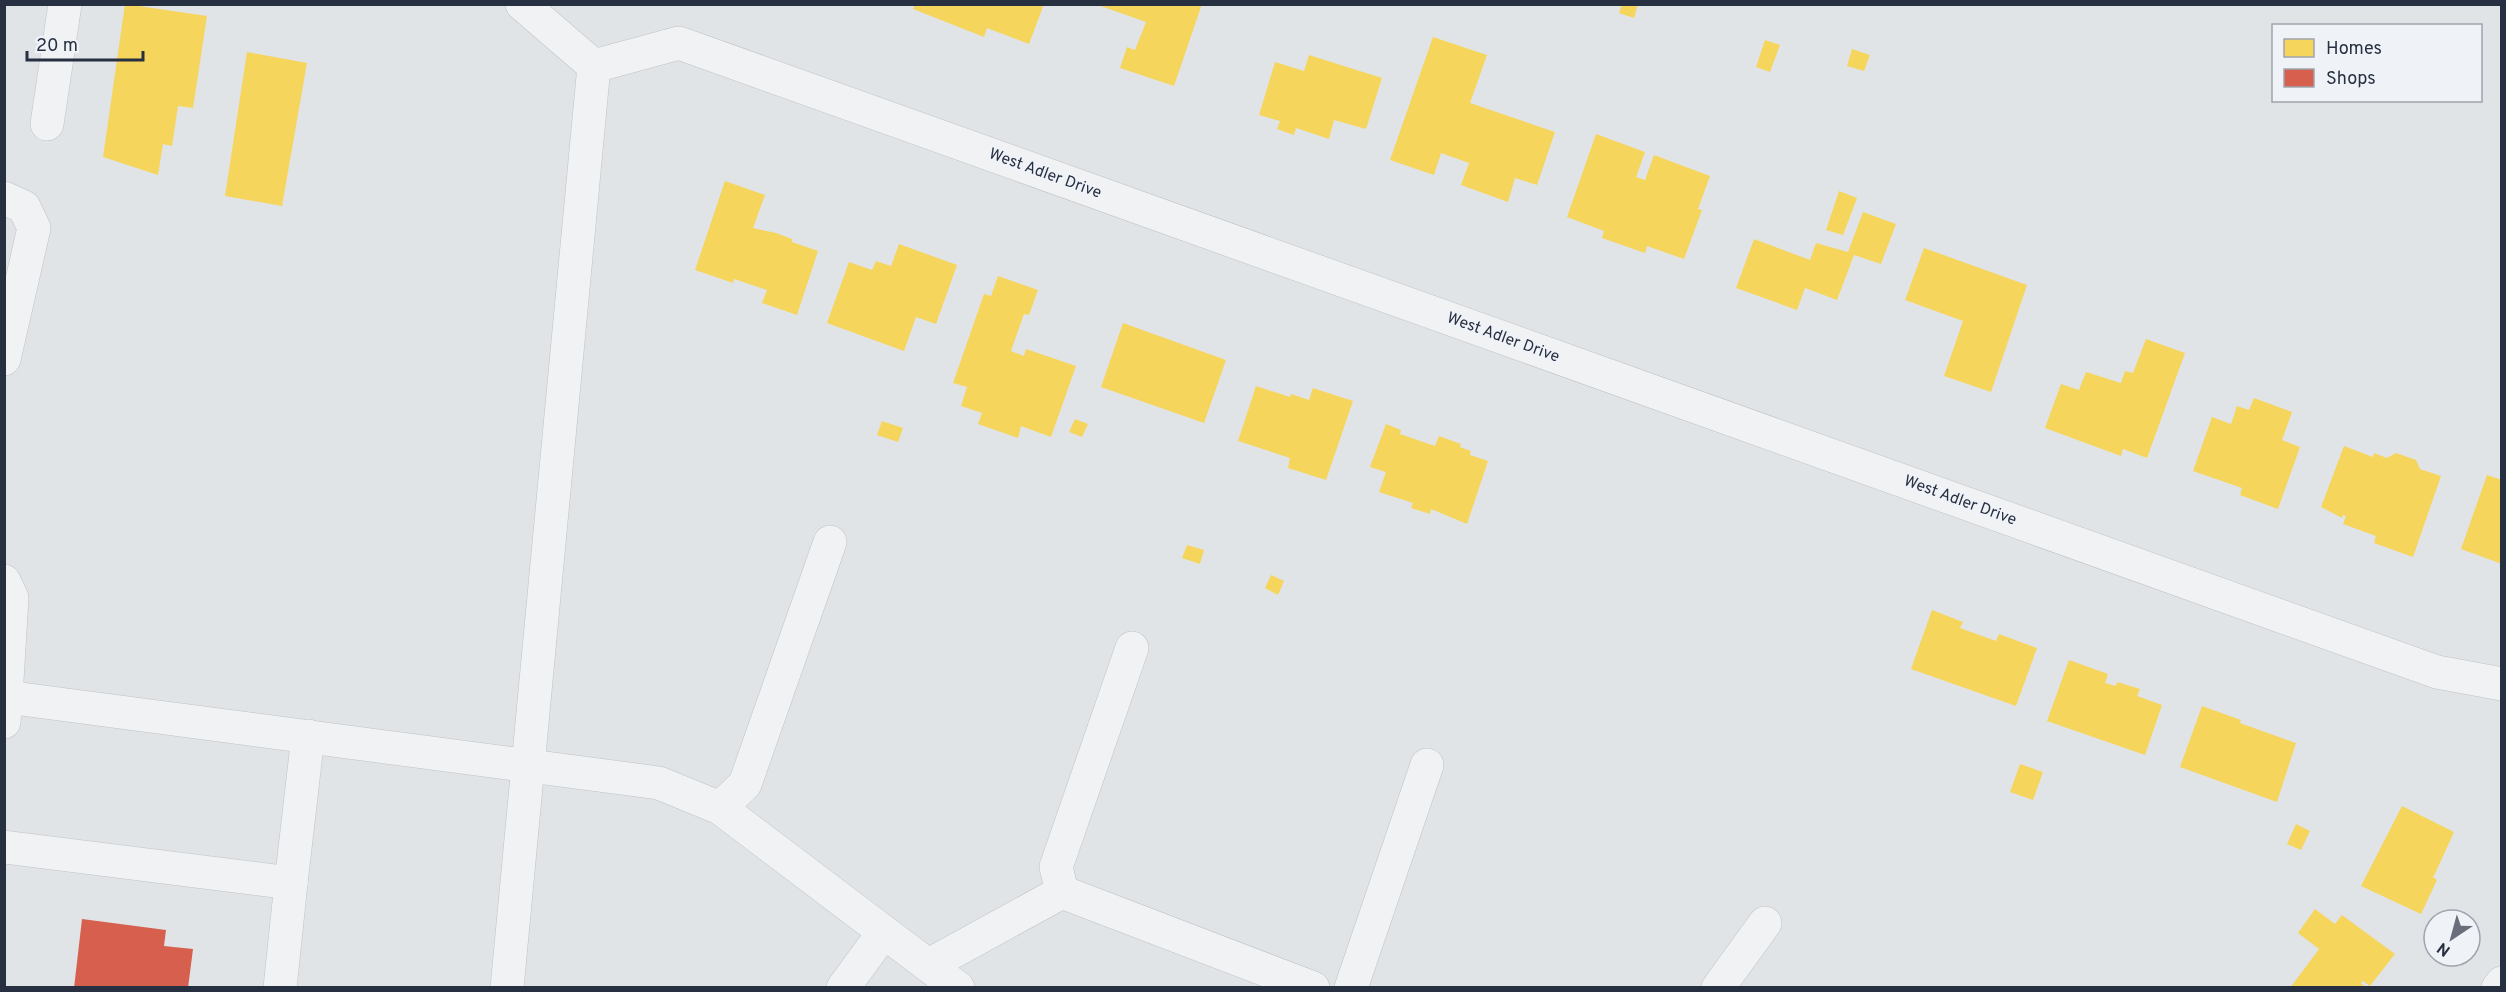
<svg xmlns="http://www.w3.org/2000/svg" width="2506" height="992" viewBox="0 0 2506 992" font-family="Overpass,sans-serif">
<style>
.homes{fill:#f6d55c}
.shops{fill:#d6604d}
.lines{fill:none;stroke-linecap:round;stroke-linejoin:round}
.minor-casing{stroke:#bfc2c5;stroke-width:34}
.minor{stroke:#f1f2f3;stroke-width:33}
.labels{text-anchor:middle;dominant-baseline:central;stroke-width:6;stroke-linejoin:round;paint-order:stroke}
.street-label{font-size:16px;fill:#273041;stroke:#eff2f7}
</style>
<rect width="100%" height="100%" fill="#e1e4e7"/>
<!-- homes -->
<g class="homes">
<path d="M125 4 207 16 193 108 178 106 172 146 163 144 158 175 103 157Z"/>
<path d="M915 4H1044L1029 44 987 28 984 37 913 9Z"/>
<path d="M1095 4H1202L1174 86 1120 68 1127 47 1135 50 1146 22Z"/>
<path d="M1622 4H1638L1634 18 1619 13Z"/>
<path d="M1433 37 1487 55 1470 103 1555 132 1537 185 1515 178 1508 202 1461 185 1469 163 1441 153 1434 175 1390 160Z"/>
<path d="M1765 40 1780 45 1770 72 1756 67Z"/>
<path d="M1852 49 1870 55 1864 71 1847 66Z"/>
<path d="M247 52 307 63 282 206 225 196Z"/>
<path d="M1309 55 1382 78 1366 129 1334 120 1329 139 1296 128 1294 135 1277 129 1280 121 1259 115 1275 62 1304 71Z"/>
<path d="M1596 134 1645 152 1636 177 1645 180 1654 155 1710 176 1698 209 1702 210 1684 259 1647 246 1645 253 1602 238 1604 231 1567 217Z"/>
<path d="M725 181 765 195 753 228 776 233 792 239V242L818 251 797 315 762 303 767 290 734 279 733 283 695 270Z"/>
<path d="M1839 191 1857 198 1843 235 1826 230Z"/>
<path d="M1863 212 1896 224 1881 264 1854 255 1837 300 1805 288 1797 310 1736 288 1754 239 1810 260 1816 243 1848 252Z"/>
<path d="M899 244 957 265 936 324 916 317 904 351 827 323 849 262 872 270 876 261 891 266Z"/>
<path d="M1924 248 2027 285 1991 392 1944 376 1963 321 1905 300Z"/>
<path d="M998 276 1038 290 1029 315 1024 314 1011 351 1024 356 1026 349 1076 366 1051 437 1021 426 1018 438 978 424 982 413 961 406 967 387 953 383 984 294 991 296Z"/>
<path d="M1123 323 1226 360 1204 423 1101 387Z"/>
<path d="M2146 339 2185 353 2147 458 2123 449 2121 456 2045 428 2061 384 2079 390 2086 372 2121 383 2125 371 2133 373Z"/>
<path d="M1256 386 1290 397 1291 394 1309 400 1313 388 1353 401 1326 480 1288 468 1290 458 1238 441Z"/>
<path d="M2254 398 2292 412 2282 440 2300 447 2278 509 2240 495 2242 488 2193 471 2212 417 2231 424 2237 406 2249 410Z"/>
<path d="M1075 419 1088 424 1082 437 1069 432Z"/>
<path d="M882 421 903 428 898 442 877 435Z"/>
<path d="M1386 424 1401 430 1400 434 1435 446 1439 436 1461 444 1460 447 1471 451 1470 455 1488 461 1467 524 1431 509 1430 514 1411 508 1413 503 1379 492 1386 472 1370 467Z"/>
<path d="M2344 446 2373 457 2374 453 2387 458 2396 453 2416 460 2420 469 2441 476 2413 557 2374 543 2376 536 2343 524 2346 516 2343 515 2342 518 2321 507Z"/>
<path d="M2487 475 2502 480V564L2461 549Z"/>
<path d="M1187 545 1204 550 1200 564 1182 558Z"/>
<path d="M1271 575 1284 581 1278 595 1265 588Z"/>
<path d="M1932 610 1963 622 1960 628 1996 641 1999 634 2037 648 2016 706 1911 669Z"/>
<path d="M2069 660 2108 674 2105 683 2116 686 2117 682 2140 689 2137 696 2162 705 2145 755 2047 721Z"/>
<path d="M2202 706 2241 720 2240 723 2296 743 2277 802 2180 767Z"/>
<path d="M2020 764 2043 772 2033 800 2010 792Z"/>
<path d="M2402 806 2454 832 2434 876H2432L2437 880 2421 914 2361 886Z"/>
<path d="M2296 824 2310 831 2301 850 2287 844Z"/>
<path d="M2315 909 2335 924 2342 915 2395 954 2370 986 2363 981 2361 983 2367 988H2290L2319 949 2298 933Z"/>
</g>
<!-- shops -->
<path class="shops" d="M82 919 166 930 164 946 193 949 188 988H74Z"/>
<g class="lines">
<!-- minor casing -->
<g class="minor-casing">
<g id="minor">
<path d="M522 4 594 66 679 43 2437 672 2502 684"/>
<path d="M47 124 65 4"/>
<path d="M4 198 24 207 34 228 4 359"/>
<path d="M4 581 12 598 6 697"/>
<path d="M4 722 6 697 659 783 720 808 958 988"/>
<path d="M720 808 745 784 830 542"/>
<path d="M4 847 291 883 280 988"/>
<path d="M291 883 308 736"/>
<path d="M1062 892 1056 867 1132 648"/>
<path d="M929 965 1062 892 1313 988"/>
<path d="M507 988 594 66"/>
<path d="M843 988 884 932"/>
<path d="M1351 988 1427 765"/>
<path d="M1718 988 1765 923"/>
<path d="M2498 988 2502 983"/>
</g>
</g>
<!-- minor -->
<use href="#minor" class="minor"/>
</g>
<g class="labels">
<!-- street labels -->
<g class="street-label">
<text transform="translate(1045 174) rotate(20)">West Adler Drive</text>
<text transform="translate(1503 338) rotate(20)">West Adler Drive</text>
<text transform="translate(1960 501) rotate(20)">West Adler Drive</text>
</g>
</g>
<!-- border -->
<rect width="2506" height="992" fill="none" stroke="#273041" stroke-width="12"/>
<!-- legend -->
<rect x="2272" y="24" width="210" height="78" fill="#eff2f7" stroke="#9fa4ae" stroke-width="1.5"/>
<rect x="2284" y="39" width="30" height="18" fill="#f6d55c" stroke="#9fa4ae" stroke-width="1.5"/>
<text x="2326" y="54" font-size="18" fill="#273041">Homes</text>
<rect x="2284" y="69" width="30" height="18" fill="#d6604d" stroke="#9fa4ae" stroke-width="1.5"/>
<text x="2326" y="84" font-size="18" fill="#273041">Shops</text>
<!-- north arrow -->
<g transform="translate(2452 938) rotate(216)"><circle r="28" fill="#eff2f7" stroke="#9fa4ae" stroke-width="1.5"/>
<path d="M0-4.5L10 22L0 15L-10 22Z" fill="#686f7b"/>
<text y="-9" font-size="16" font-weight="bold" text-anchor="middle" fill="#273041">N</text>
</g>
<!-- scale -->
<path d="M27 51v9h116v-9" fill="none" stroke="#273041" stroke-width="3"/>
<text x="36" y="51" font-size="18" fill="#273041" stroke="#eff2f7" stroke-width="4.5" paint-order="stroke">20 m</text>
</svg>
